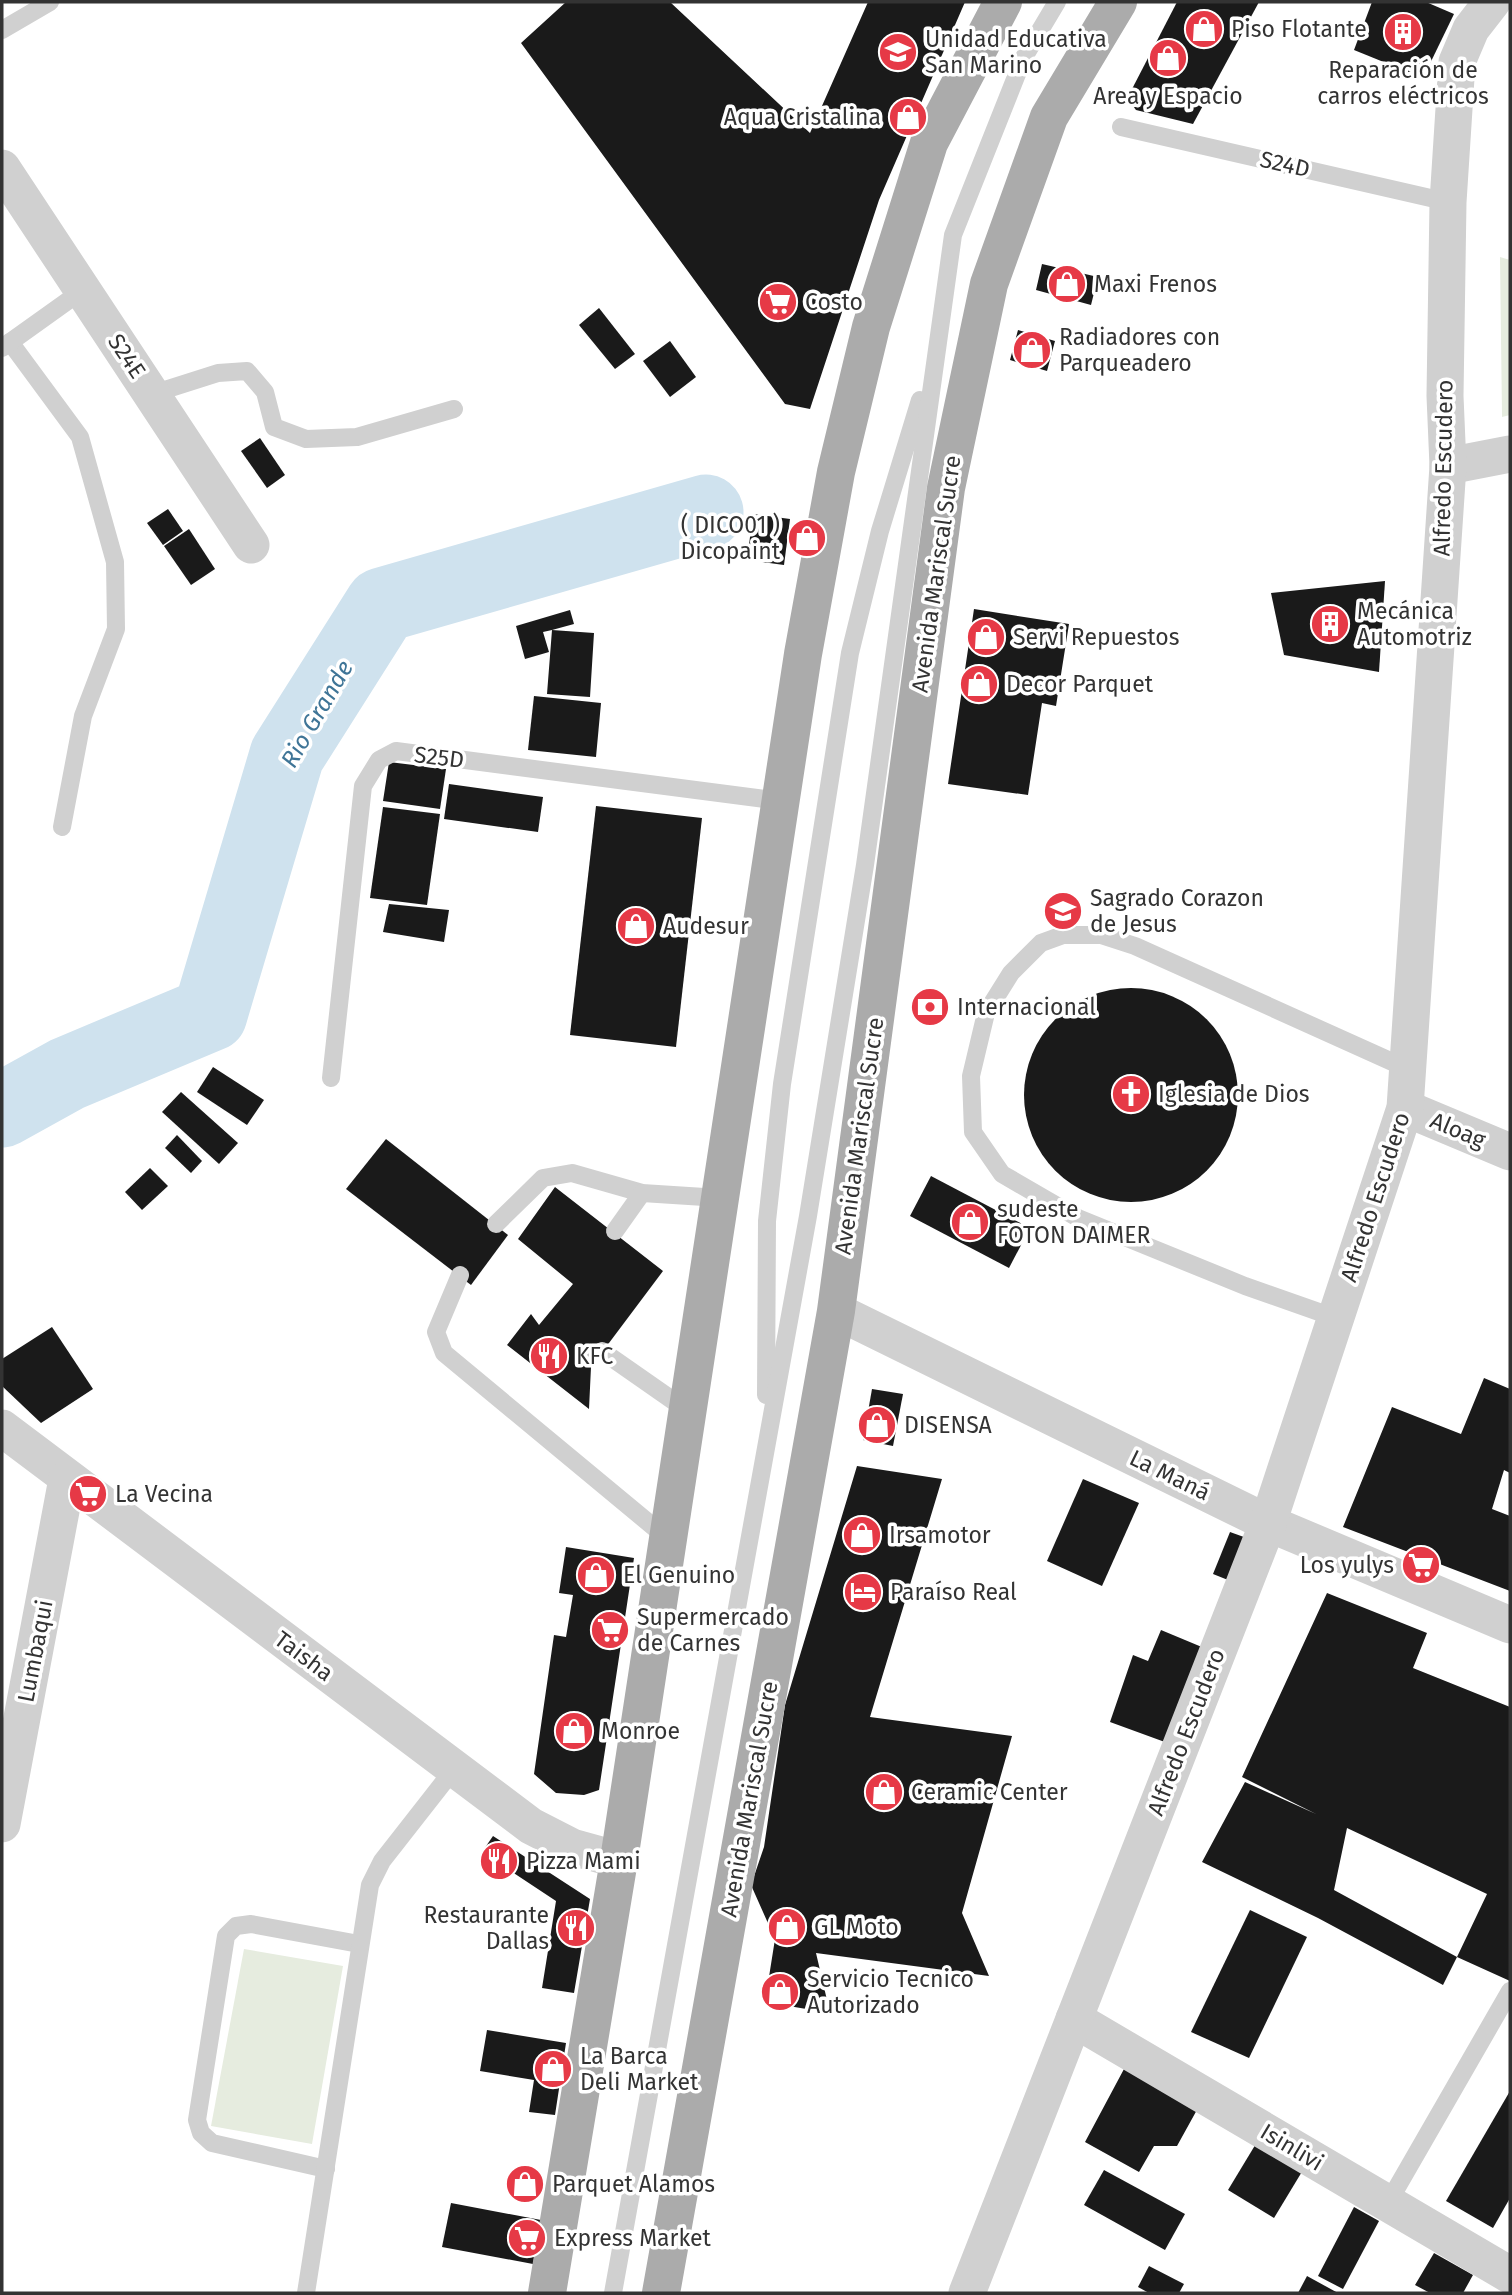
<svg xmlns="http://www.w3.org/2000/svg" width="1512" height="2295" viewBox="0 0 1512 2295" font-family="'Fira Sans',sans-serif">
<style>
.green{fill:#e6ecdf}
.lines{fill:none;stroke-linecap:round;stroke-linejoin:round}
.river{stroke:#cfe2ee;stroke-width:75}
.building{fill:#1a1a1a}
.service{stroke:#d0d0d0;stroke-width:18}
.minor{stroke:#d0d0d0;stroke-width:37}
.primary{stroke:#ababab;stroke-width:38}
.labels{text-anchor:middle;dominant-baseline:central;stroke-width:7;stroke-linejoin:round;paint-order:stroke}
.poi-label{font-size:23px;fill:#333;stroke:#fff;text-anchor:start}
.street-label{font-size:23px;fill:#333;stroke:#fff}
.water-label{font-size:24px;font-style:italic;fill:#3f7597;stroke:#fff}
</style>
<rect width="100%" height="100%" fill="#fff"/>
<!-- green -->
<g class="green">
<path d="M1500 257 1510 260V415L1502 417Z"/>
<path d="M244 1949 343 1966 312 2144 211 2126Z"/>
</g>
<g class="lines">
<!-- river -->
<path class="river" d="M2 1110 67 1074 210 1014 287 755 382 605 706 512"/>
</g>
<!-- building -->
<g class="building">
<path d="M566 2H670L810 133 868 2H965L879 200 810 409 785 404 521 43Z"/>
<path d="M1177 2H1259L1193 124 1136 110 1130 102 1132 89Z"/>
<path d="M1372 2H1426L1454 14 1423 78 1354 50Z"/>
<path d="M1042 264 1098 277 1091 305 1036 290Z"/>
<path d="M599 308 635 354 615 369 579 325Z"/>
<path d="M1018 330 1055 341 1047 371 1010 360Z"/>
<path d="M670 341 696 377 670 397 643 361Z"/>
<path d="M260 438 285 475 267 488 241 451Z"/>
<path d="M168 509 183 531 163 545 147 523Z"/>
<path d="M753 514 790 519 784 565 747 560Z"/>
<path d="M189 529 215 569 191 585 164 546Z"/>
<path d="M1385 581 1379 672 1284 655 1271 593Z"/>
<path d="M974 609 1069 624 1056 706 1042 703 1028 795 948 784Z"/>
<path d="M570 610 574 624 552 630 594 633 590 697 547 694 552 630 543 632 549 652 525 659 516 626Z"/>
<path d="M534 696 601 703 596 757 528 750Z"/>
<path d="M389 762 446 769 440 809 383 801Z"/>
<path d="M449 784 543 797 538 832 444 819Z"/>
<path d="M596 806 702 818 676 1047 570 1035Z"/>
<path d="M383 807 440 814 427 905 370 898Z"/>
<path d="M389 904 449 910 444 942 383 932Z"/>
<circle cx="1131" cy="1095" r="107"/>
<path d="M213 1067 264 1100 247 1125 197 1092Z"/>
<path d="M181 1092 238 1143 219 1164 162 1112Z"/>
<path d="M177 1135 202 1161 191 1173 165 1148Z"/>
<path d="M386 1139 508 1235 471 1285 346 1189Z"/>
<path d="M150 1168 168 1186 142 1210 125 1192Z"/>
<path d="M931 1176 1030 1228 1009 1268 910 1216Z"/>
<path d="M555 1187 663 1271 591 1367 589 1409 507 1345 531 1314 539 1325 573 1284 518 1239Z"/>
<path d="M52 1327 93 1389 41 1423 2 1386V1359Z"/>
<path d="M1484 1378 1510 1389V1473L1504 1470 1492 1509 1510 1516V1591L1343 1527 1392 1407 1461 1434Z"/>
<path d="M872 1389 903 1394 893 1446 863 1440Z"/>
<path d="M857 1466 942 1479 870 1717 1012 1736 962 1913 989 1976 816 1953 830 2013 765 2002 775 1939 751 1885 764 1847 785 1705Z"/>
<path d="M1083 1479 1139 1503 1102 1586 1047 1561Z"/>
<path d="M1230 1532 1255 1541 1238 1584 1213 1574Z"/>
<path d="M566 1547 634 1558 599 1790 584 1795 556 1793 534 1774 554 1635 566 1637 573 1595 559 1593Z"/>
<path d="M1327 1593 1427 1633 1413 1668 1510 1707V1981L1457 1957 1487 1894 1347 1828 1334 1890 1457 1957 1443 1985 1318 1918 1202 1862 1245 1782 1316 1814 1242 1777Z"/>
<path d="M1161 1630 1209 1650 1173 1745 1110 1722 1133 1655 1148 1661Z"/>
<path d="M493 1836 590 1899 574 1993 542 1988 556 1901 482 1852Z"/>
<path d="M1250 1910 1307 1937 1249 2058 1191 2032Z"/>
<path d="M487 2030 566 2043 555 2115 529 2112 534 2080 480 2071Z"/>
<path d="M1124 2069 1198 2108 1177 2146H1154L1139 2172 1085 2142Z"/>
<path d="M1510 2091V2198L1493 2228 1446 2201Z"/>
<path d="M1257 2142 1303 2170 1274 2218 1228 2190Z"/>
<path d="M516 2170 537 2174 534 2198 512 2194Z"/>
<path d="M1104 2170 1185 2214 1165 2250 1084 2205Z"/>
<path d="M451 2203 541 2220 533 2264 442 2247Z"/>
<path d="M1354 2207 1379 2221 1343 2289 1318 2276Z"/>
<path d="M1434 2253 1473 2275 1463 2293H1430L1415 2285Z"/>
<path d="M1149 2266 1184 2284 1179 2293H1149L1138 2287Z"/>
<path d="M1307 2276 1338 2293H1298Z"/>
</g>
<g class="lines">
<!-- service -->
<g class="service">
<path d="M2 30 50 2"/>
<path d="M1121 127 1448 202"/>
<path d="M10 342 80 437 115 562 116 629 83 716 62 827"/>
<path d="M2 348 83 290"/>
<path d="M152 394 218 373 247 371 265 392 274 427 306 439 357 437 454 409"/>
<path d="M331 1078 363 786 379 760 396 751 780 801"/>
<path d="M496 1224 543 1178 572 1173 642 1193 720 1198"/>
<path d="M615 1231 642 1193"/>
<path d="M460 1275 436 1332 444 1353 667 1538"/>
<path d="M1336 1318 1245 1286 1078 1218 1002 1174 973 1132 971 1076 986 1013 1011 973 1041 943 1063 935H1101L1135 946 1408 1069"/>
<path d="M602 1351 688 1411"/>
<path d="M766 1395 767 1221 782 1084 850 653 880 531 920 400"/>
<path d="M326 2169 212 2143 201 2133 197 2120 226 1936 236 1926 251 1924 359 1944"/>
<path d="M1388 2203 1510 1991"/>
<path d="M306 2293 370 1885 382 1861 454 1769"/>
<path d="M613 2293 808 1216 865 865 953 235 1023 59 1057 2"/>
</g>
<!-- minor -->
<g class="minor">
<path d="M2 168 251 545"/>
<path d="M1448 466 1510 454"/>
<path d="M1405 1108 1510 1152"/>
<path d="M836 1311 1268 1523 1510 1625"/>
<path d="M2 1428 531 1826 572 1847 619 1860"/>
<path d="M2 1824 67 1479"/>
<path d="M1074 2019 1510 2275"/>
<path d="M967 2293 1268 1523 1405 1108 1448 466 1445 396 1448 202 1457 62 1471 29 1492 2"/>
</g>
<!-- primary -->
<g class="primary">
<path d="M547 2293 619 1860 803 654 836 472 871 327 929 143 1003 2"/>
<path d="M661 2293 836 1311 946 488 989 284 1049 117 1118 2"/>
</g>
</g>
<!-- icons -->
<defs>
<g id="shop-disc" transform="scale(2.0125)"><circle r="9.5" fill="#e63946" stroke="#fff"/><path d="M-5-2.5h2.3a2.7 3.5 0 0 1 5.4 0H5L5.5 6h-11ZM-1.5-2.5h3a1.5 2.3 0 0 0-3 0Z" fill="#fff"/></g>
<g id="building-disc" transform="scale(2.0125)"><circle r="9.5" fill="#e63946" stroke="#fff"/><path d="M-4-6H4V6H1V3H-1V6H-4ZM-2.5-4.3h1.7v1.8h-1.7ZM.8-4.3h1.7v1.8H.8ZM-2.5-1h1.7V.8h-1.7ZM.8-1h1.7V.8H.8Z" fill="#fff"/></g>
<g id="university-disc" transform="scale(2.0125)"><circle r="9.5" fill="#e63946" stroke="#fff"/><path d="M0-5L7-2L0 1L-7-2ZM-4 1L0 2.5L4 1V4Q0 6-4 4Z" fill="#fff"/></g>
<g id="supermarket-disc" transform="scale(2.0125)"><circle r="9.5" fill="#e63946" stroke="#fff"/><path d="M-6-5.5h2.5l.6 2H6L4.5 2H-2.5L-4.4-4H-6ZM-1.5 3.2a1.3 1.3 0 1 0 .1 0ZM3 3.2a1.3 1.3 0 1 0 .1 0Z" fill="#fff"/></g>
<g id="school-disc" transform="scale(2.0125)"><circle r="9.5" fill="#e63946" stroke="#fff"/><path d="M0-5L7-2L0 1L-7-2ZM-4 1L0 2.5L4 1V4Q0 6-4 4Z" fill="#fff"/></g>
<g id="bank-disc" transform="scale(2.0125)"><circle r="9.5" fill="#e63946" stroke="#fff"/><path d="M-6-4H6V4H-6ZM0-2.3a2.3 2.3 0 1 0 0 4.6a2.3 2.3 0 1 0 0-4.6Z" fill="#fff"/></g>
<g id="church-disc" transform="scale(2.0125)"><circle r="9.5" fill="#e63946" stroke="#fff"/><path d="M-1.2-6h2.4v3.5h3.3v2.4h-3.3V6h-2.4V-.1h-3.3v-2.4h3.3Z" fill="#fff"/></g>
<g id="restaurant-disc" transform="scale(2.0125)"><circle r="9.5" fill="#e63946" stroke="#fff"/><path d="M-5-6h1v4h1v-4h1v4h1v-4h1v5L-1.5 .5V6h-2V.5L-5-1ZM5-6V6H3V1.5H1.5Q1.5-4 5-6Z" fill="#fff"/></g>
<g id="hotel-disc" transform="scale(2.0125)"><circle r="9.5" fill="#e63946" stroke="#fff"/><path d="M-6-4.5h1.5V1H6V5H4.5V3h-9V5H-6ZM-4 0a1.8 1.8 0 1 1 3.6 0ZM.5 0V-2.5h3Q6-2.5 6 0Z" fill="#fff"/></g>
</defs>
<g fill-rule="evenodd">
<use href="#shop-disc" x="1204" y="29"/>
<use href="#building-disc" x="1403" y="32"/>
<use href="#university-disc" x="898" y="52"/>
<use href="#shop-disc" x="1168" y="58"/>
<use href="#shop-disc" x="908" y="117"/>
<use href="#shop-disc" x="1067" y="284"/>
<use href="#supermarket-disc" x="778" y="302"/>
<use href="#shop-disc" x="1032" y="350"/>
<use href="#shop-disc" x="807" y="538"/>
<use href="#building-disc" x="1330" y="624"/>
<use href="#shop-disc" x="986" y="637"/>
<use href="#shop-disc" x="979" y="684"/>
<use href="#school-disc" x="1063" y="911"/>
<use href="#shop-disc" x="636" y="926"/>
<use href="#bank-disc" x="930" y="1007"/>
<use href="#church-disc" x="1131" y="1094"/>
<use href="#shop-disc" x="970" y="1222"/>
<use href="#restaurant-disc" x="549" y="1356"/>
<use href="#shop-disc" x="877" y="1425"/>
<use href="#supermarket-disc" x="88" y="1494"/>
<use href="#shop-disc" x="862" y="1535"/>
<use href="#supermarket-disc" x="1421" y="1565"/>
<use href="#shop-disc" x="596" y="1575"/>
<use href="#hotel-disc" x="863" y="1592"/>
<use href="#supermarket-disc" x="610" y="1630"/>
<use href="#shop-disc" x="574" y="1731"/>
<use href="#shop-disc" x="884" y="1792"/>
<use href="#restaurant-disc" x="499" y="1861"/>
<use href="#shop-disc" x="787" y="1927"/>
<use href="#restaurant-disc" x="576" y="1928"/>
<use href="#shop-disc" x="780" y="1992"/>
<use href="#shop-disc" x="553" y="2069"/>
<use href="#shop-disc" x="525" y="2184"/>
<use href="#supermarket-disc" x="527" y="2238"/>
</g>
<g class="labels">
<!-- poi labels -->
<g class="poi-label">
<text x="1231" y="29">Piso Flotante</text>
<text x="925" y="39">Unidad Educativa<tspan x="925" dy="26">San Marino</tspan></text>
<text x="1403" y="70" text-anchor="middle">Reparación de<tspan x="1403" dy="26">carros eléctricos</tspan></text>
<text x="1168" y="96" text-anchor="middle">Area y Espacio</text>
<text x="881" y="117" text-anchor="end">Aqua Cristalina</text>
<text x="1094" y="284">Maxi Frenos</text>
<text x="805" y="302">Costo</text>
<text x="1059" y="337">Radiadores con<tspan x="1059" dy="26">Parqueadero</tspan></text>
<text x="780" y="525" text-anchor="end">( DICO01 )<tspan x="780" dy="26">Dicopaint</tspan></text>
<text x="1357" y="611">Mecánica<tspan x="1357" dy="26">Automotriz</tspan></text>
<text x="1013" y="637">Servi Repuestos</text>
<text x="1006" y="684">Decor Parquet</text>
<text x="1090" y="898">Sagrado Corazon<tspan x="1090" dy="26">de Jesus</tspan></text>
<text x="663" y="926">Audesur</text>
<text x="957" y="1007">Internacional</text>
<text x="1158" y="1094">Iglesia de Dios</text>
<text x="997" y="1209">sudeste<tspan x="997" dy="26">FOTON DAIMER</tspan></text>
<text x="576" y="1356">KFC</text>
<text x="904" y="1425">DISENSA</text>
<text x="115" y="1494">La Vecina</text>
<text x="889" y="1535">Irsamotor</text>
<text x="1394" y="1565" text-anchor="end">Los yulys</text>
<text x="623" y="1575">El Genuino</text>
<text x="890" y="1592">Paraíso Real</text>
<text x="637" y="1617">Supermercado<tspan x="637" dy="26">de Carnes</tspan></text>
<text x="601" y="1731">Monroe</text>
<text x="911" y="1792">Ceramic Center</text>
<text x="526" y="1861">Pizza Mami</text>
<text x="549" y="1915" text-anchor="end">Restaurante<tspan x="549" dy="26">Dallas</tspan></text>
<text x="814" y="1927">GL Moto</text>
<text x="807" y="1979">Servicio Tecnico<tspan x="807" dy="26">Autorizado</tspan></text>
<text x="580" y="2056">La Barca<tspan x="580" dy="26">Deli Market</tspan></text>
<text x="552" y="2184">Parquet Alamos</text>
<text x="554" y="2238">Express Market</text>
</g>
<!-- street labels -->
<g class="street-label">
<text transform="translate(1285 164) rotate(13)">S24D</text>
<text transform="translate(127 356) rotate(56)">S24E</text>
<text transform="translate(1443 468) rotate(-89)">Alfredo Escudero</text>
<text transform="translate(936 574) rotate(-82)">Avenida Mariscal Sucre</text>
<text transform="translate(439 757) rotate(7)">S25D</text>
<text transform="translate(1458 1130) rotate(23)">Aloag</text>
<text transform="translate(859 1136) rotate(-82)">Avenida Mariscal Sucre</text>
<text transform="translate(1375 1197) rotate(-72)">Alfredo Escudero</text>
<text transform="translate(1170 1475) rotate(26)">La Maná</text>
<text transform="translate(35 1651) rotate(-79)">Lumbaqui</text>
<text transform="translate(304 1656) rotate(37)">Taisha</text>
<text transform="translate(1186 1732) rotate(-69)">Alfredo Escudero</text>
<text transform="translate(749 1799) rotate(-80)">Avenida Mariscal Sucre</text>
<text transform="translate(1292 2147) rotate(31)">Isinlivi</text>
</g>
<!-- water labels -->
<g class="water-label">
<text transform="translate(317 714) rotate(-60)">Rio Grande</text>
</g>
</g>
<!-- border -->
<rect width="1512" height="2295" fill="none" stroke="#333333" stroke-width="7"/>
</svg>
